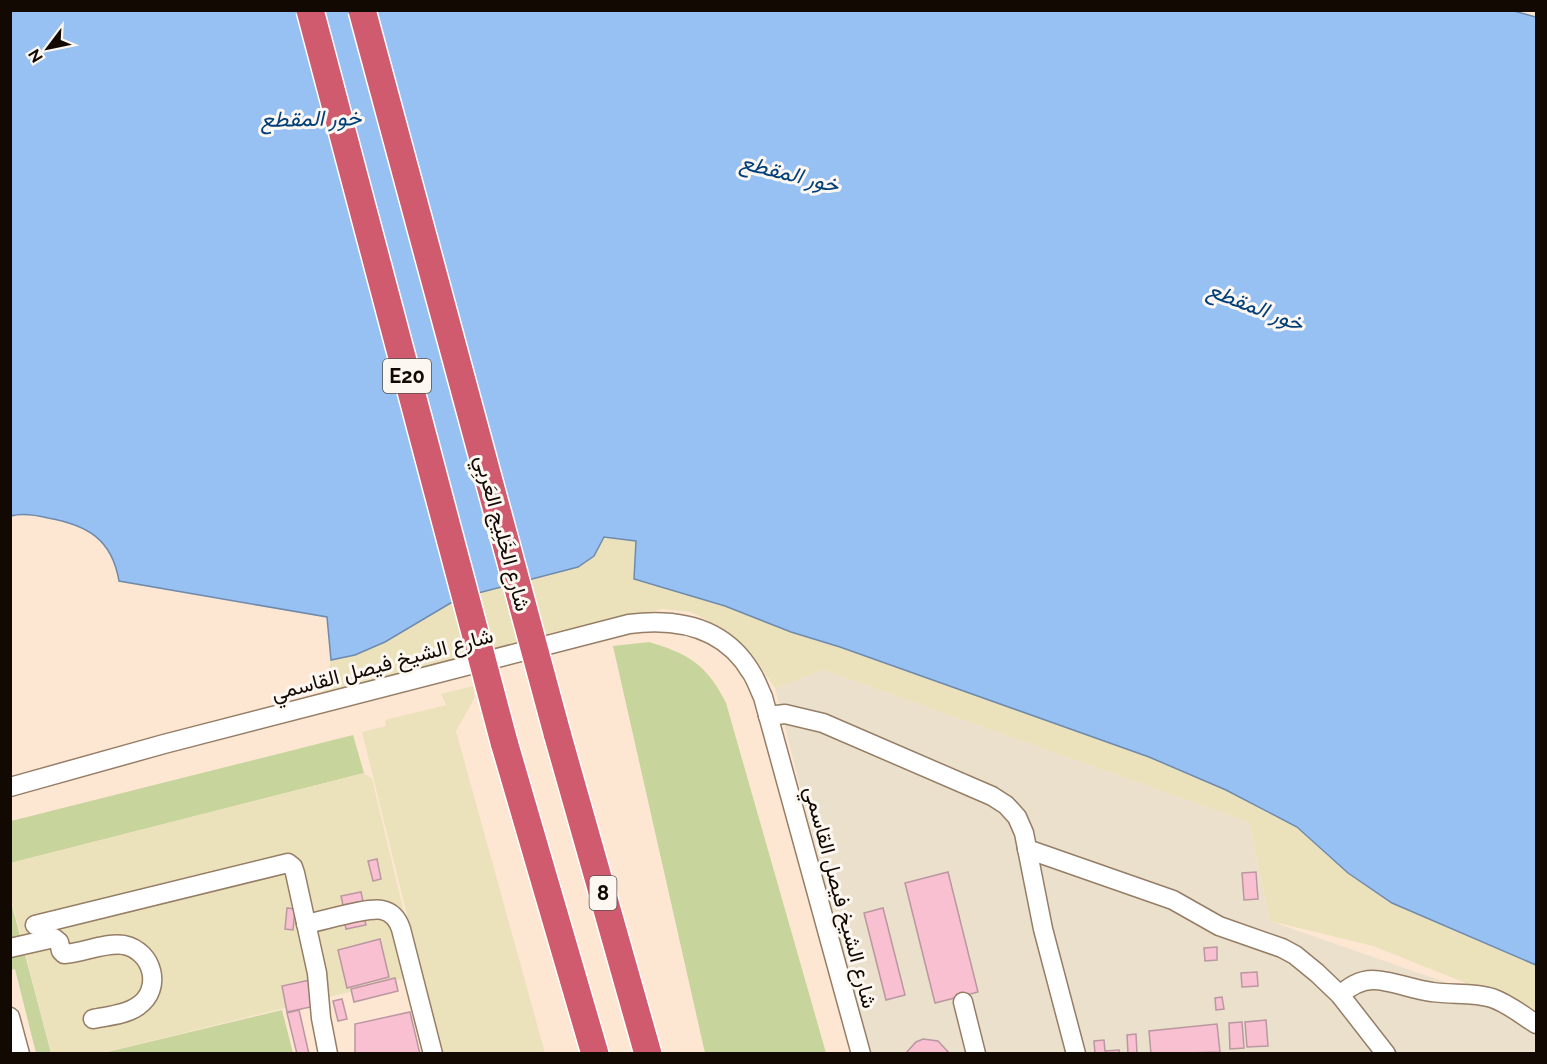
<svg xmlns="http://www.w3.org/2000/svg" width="1547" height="1064" viewBox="0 0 1547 1064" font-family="Raleway,Vazirmatn,sans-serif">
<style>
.industrial{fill:#eae0cb}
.green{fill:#c7d49b}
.sand{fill:#ebe2bc}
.water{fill:#97c1f3;stroke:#6f8aab;stroke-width:1.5}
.building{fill:#f8c0d0;stroke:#ba97a1;stroke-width:1.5}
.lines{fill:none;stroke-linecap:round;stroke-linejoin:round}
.minor-casing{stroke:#957d66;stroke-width:21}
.highway-casing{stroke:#fff;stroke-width:30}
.minor{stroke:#fff;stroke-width:18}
.highway{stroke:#d05b6e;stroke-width:27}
.highway-bridge-casing{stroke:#fff;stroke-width:30;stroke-linecap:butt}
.highway-bridge{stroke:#d05b6e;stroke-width:27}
.labels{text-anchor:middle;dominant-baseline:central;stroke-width:6;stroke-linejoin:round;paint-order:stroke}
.shield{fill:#fdf7f2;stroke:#58504b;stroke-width:1.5}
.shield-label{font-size:20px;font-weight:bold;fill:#120903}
.street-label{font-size:21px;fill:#120903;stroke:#fdf7f2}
.water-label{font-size:22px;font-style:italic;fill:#003f79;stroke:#fdf7f2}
</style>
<rect width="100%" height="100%" fill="#fde7d3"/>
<!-- industrial -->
<path class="industrial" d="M824 670 1249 822 1270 921 1536 1014V1053H868L775 688Z"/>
<!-- green -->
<g class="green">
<path d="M649 642C689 654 707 665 726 703L826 1053H705L613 646Z"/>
<path d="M353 735 364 773 11 863V821Z"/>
<path d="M10 898 51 1053H36L15 969 11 970Z"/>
<path d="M282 1010 293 1053H103Z"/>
</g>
<!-- sand -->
<g class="sand">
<path d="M604 537 636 541 635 579 725 606 791 632 840 647 1149 757 1226 790 1297 827 1330 858 1392 903 1536 965V1011L1373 946 1270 921 1249 822 824 670 775 688 752 654 728 632 691 612 662 609 322 694 331 660 355 655 385 643 459 598 578 567 594 556Z"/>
<path d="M473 686 475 697 456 731 545 1053H441L362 732 386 726 385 720 446 705 441 694Z"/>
<path d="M364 773 372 779 419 975 102 1053H51L11 898 10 863Z"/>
</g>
<!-- water -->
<path class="water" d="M1510 10 1536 17V965L1392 903 1348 873 1297 827 1226 790 1149 757 840 647 791 632 725 606 634 579 636 541 604 537 594 556 578 567 459 598 385 642 355 655 331 660 327 617 119 581C112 539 87 525 48 518 36 515 22 513 11 516V11Z"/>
<!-- building -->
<g class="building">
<path d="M377 859 381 879 373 881 368 861Z"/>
<path d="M948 872 978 992 935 1003 905 883Z"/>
<path d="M1256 872 1258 899 1244 900 1242 873Z"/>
<path d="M361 892 363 901 343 905 341 896Z"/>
<path d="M287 908 295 909 293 930 285 929Z"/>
<path d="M883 908 905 995 886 1000 864 913Z"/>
<path d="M364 916 366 925 346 929 344 920Z"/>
<path d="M380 939 389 977 347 988 338 950Z"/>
<path d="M1217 947V960L1205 961 1204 948Z"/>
<path d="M1257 972 1258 986 1242 987 1241 973Z"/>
<path d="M395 978 398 991 354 1002 351 989Z"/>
<path d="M310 980 315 1006 287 1012 282 986Z"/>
<path d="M1222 997 1224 1009 1216 1010 1215 998Z"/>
<path d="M342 999 347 1019 338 1021 333 1001Z"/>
<path d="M299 1010 309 1054H297L287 1013Z"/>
<path d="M410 1012 420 1054H355V1024Z"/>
<path d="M1266 1020 1268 1046 1247 1047 1245 1022Z"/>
<path d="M1242 1022 1244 1048 1230 1049 1229 1023Z"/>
<path d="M1217 1024 1220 1052 1151 1054 1149 1031Z"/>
<path d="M1136 1034 1137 1054H1128L1127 1035Z"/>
<path d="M923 1039 938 1041 950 1054H905L916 1042Z"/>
<path d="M1104 1040 1105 1051 1119 1050 1120 1054H1095L1094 1041Z"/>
</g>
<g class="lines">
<!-- minor casing -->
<g class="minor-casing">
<g id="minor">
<path d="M768 716 785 714 823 723 992 796 1006 805 1017 817 1024 833 1043 929 1076 1054"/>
<path d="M10 787 164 744 629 624C677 618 724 627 751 672 756 679 759 689 763 697L861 1054"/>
<path d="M1027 849 1173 900 1219 926 1282 948 1295 955 1317 973 1340 995 1386 1054"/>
<path d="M306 924C323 921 367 907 382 910 392 912 398 920 401 929L433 1054"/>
<path d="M35 925 288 863 293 867 295 873 317 973 321 1018 328 1054"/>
<path d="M10 948 54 938 59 942 61 951 64 954C83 953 105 942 124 945 153 951 163 989 138 1006 126 1015 107 1016 93 1019"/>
<path d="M1340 995C1349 987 1359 980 1373 980 1390 980 1414 990 1432 992 1451 995 1474 992 1492 998 1509 1004 1522 1015 1536 1024"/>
<path d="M963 1002 976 1054"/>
<path d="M10 1017 20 1054"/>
</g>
</g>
<!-- highway casing -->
<g class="highway-casing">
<g id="highway">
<path d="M557 733 648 1054"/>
<path d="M504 742 595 1054"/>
</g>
</g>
<!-- minor -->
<use href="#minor" class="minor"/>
<!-- highway -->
<use href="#highway" class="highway"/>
<!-- highway-bridge casing -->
<g class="highway-bridge-casing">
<g id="highway-bridge">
<path d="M310 10 504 742"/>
<path d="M362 10 557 733"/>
</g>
</g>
<!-- highway-bridge -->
<use href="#highway-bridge" class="highway-bridge"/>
</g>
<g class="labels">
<!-- shield labels -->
<g class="shield">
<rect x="383" y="359" width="48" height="34" rx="4.5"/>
<rect x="589.5" y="876" width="27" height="34" rx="4.5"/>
</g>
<g class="shield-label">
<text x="407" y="376">E20</text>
<text x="603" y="893">8</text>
</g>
<!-- street labels -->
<g class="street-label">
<text transform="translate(503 533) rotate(75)">شارع الخَلِيج العَربِي</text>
<text transform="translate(382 664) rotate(-15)">شارع الشيخ فيصل القاسمي</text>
<text transform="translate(841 897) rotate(75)">شارع الشيخ فيصل القاسمي</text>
</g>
<!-- water labels -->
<g class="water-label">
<text transform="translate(311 118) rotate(-1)">خور المقطع</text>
<text transform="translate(790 173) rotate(14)">خور المقطع</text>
<text transform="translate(1256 306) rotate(21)">خور المقطع</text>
</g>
</g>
<!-- border -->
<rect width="1547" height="1064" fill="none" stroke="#120903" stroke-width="24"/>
<!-- north arrow -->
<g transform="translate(48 48) rotate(238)" stroke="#fdf7f2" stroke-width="4.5" paint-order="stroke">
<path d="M0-4.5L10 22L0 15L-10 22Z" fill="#120903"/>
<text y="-9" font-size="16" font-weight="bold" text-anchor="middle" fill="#120903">N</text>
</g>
</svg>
